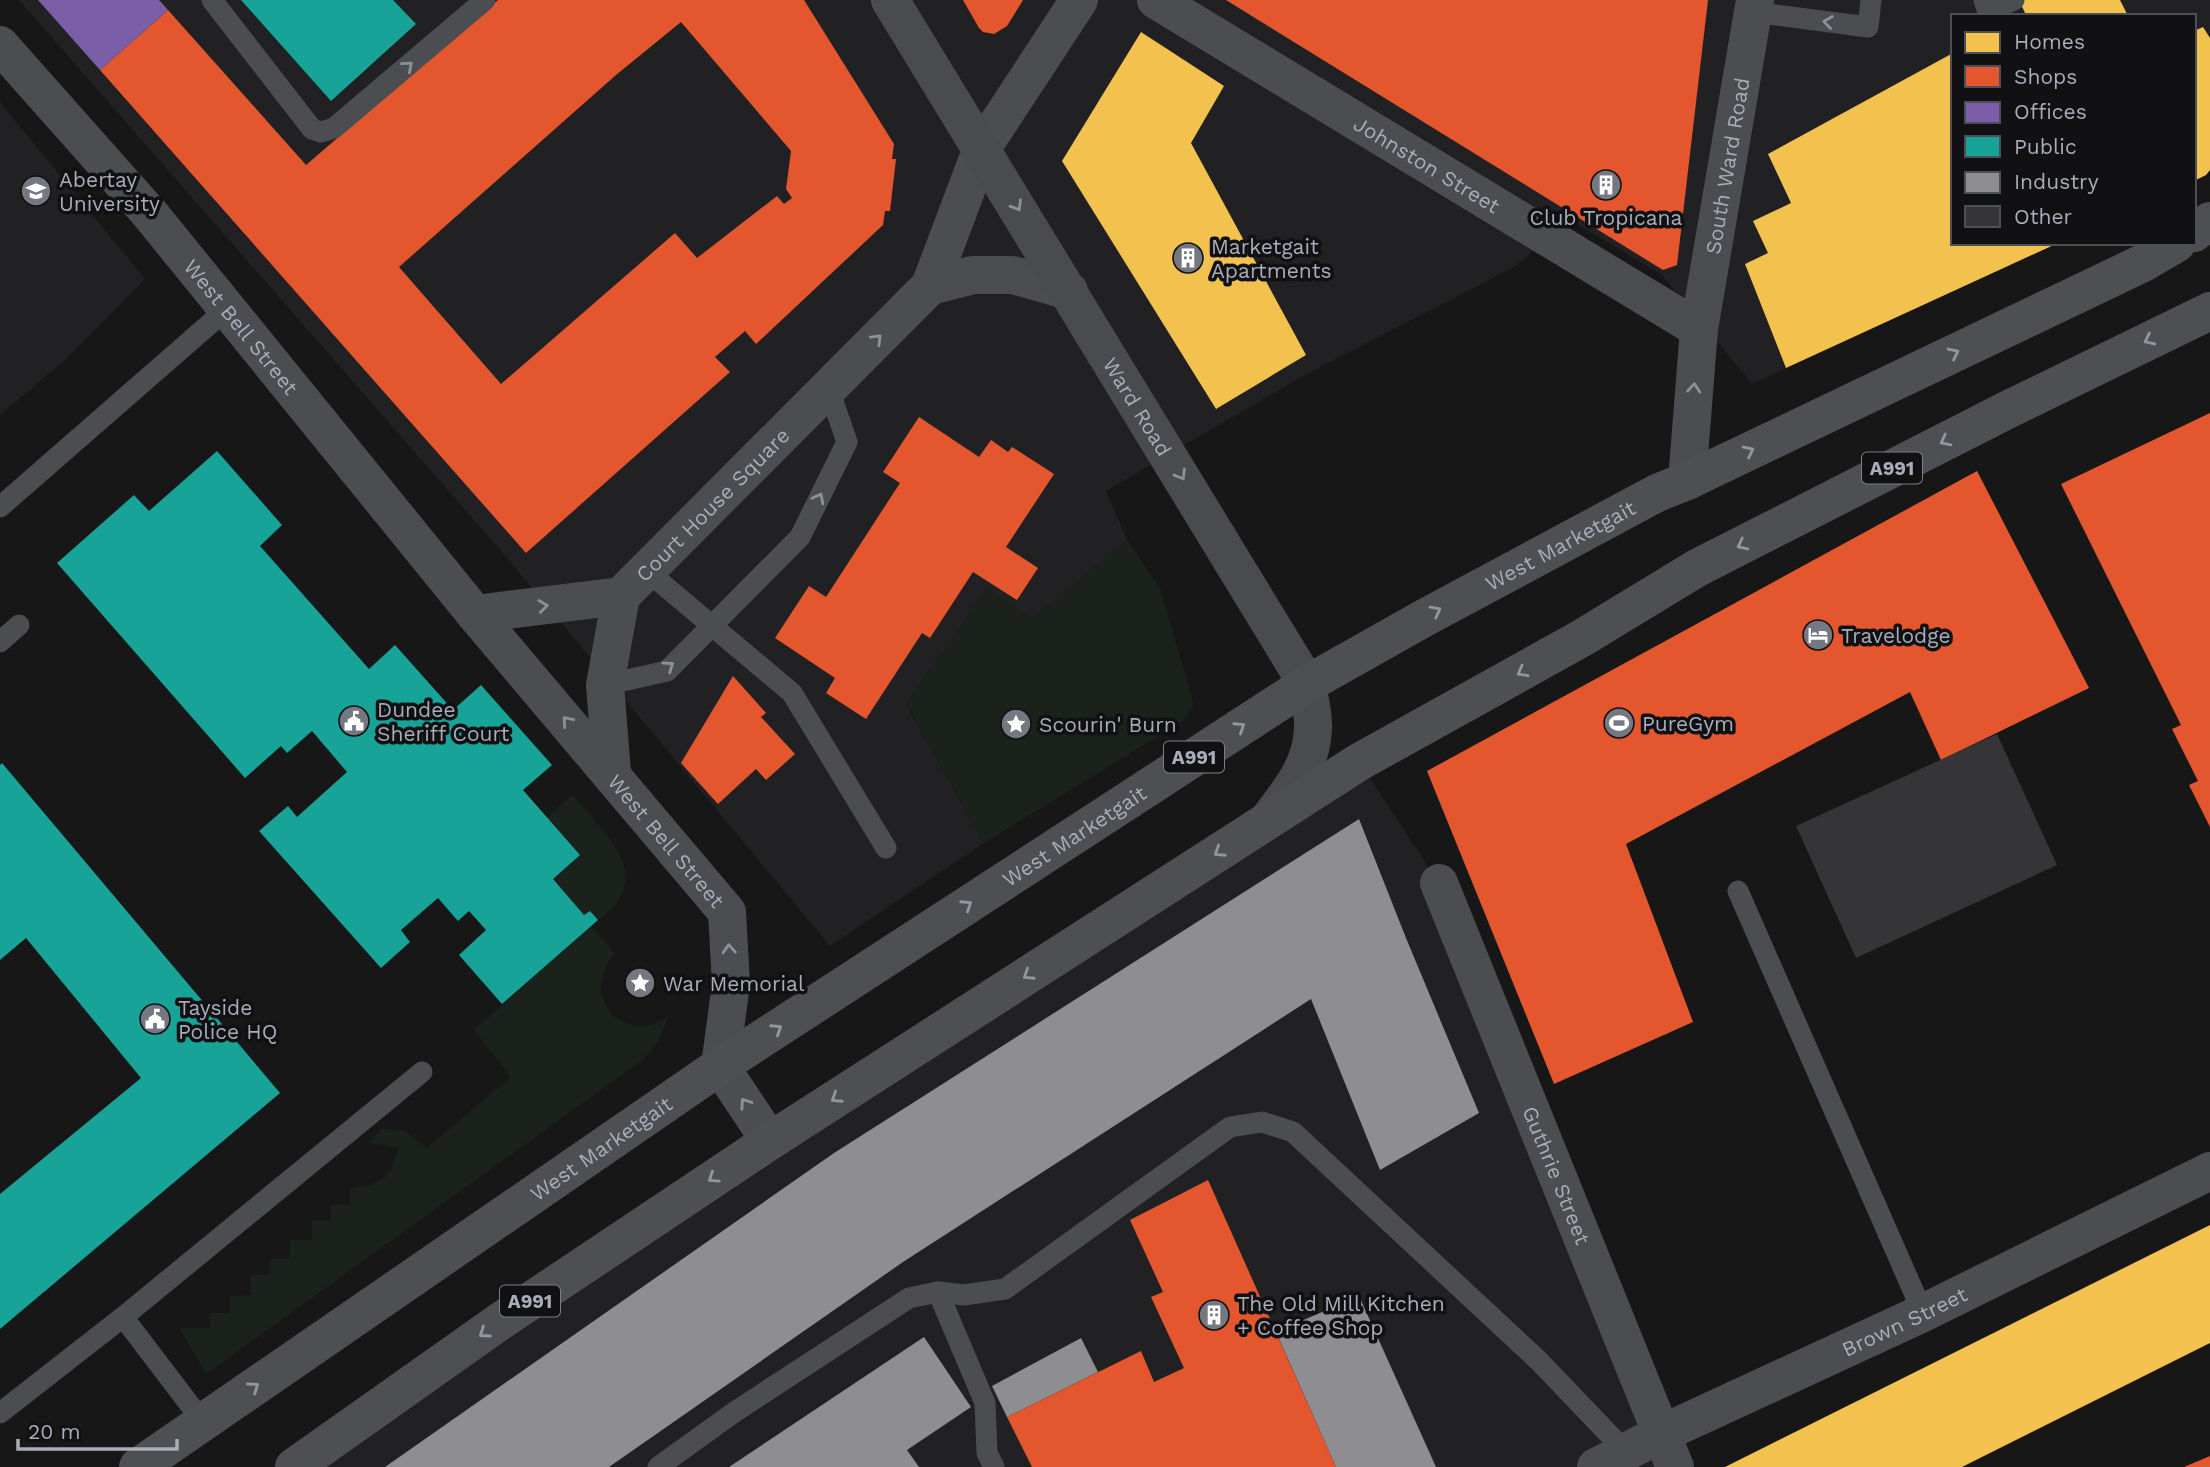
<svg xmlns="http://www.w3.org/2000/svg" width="2210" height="1467" viewBox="0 0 2210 1467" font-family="'Work Sans',sans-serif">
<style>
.built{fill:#212124}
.green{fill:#1b221c}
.homes{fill:#f2c14e}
.shops{fill:#e4572e;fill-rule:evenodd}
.offices{fill:#7b5ea7}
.public{fill:#17a398}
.industry{fill:#8d8d92}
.building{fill:#353537}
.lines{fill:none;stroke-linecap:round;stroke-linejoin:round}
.lane{stroke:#4b4d51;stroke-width:21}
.street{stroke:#4b4d51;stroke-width:38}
.secondary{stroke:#4a4b4f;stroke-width:38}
.primary{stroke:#4e4f52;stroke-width:38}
.oneway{stroke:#8c909a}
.oneway2{stroke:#8c9099}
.oneway3{stroke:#92969f}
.labels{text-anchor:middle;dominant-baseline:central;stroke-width:7;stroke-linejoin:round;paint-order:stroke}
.shield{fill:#111114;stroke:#7b7e88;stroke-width:2}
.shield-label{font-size:19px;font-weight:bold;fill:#a8adb9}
.street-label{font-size:21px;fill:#a8adb9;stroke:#111114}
.poi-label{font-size:21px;fill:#a8adb9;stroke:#111114;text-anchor:start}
</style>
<rect width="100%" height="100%" fill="#171718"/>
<!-- built -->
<g class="built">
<path d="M19 0H2210V170L2206 175 2194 181V16H1953V243H2058L1752 384 1662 275 1569 219 1516 266 1303 376 1106 491 1127 540 1032 619 987 589 906 704 984 843 830 946 509 560Z"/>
<path d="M0 102 145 279 65 360 0 415Z"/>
<path d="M1359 762 1439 883 1675 1467H294Z"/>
</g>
<!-- green -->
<g class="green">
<path d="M1127 540 1160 588 1194 705 1183 721 984 843 906 703 987 589 1032 619Z"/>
<path d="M572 795C605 833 659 878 598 920L590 911 584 915 553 879 580 855 547 817Z"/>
<path d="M590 926 615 953C578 994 621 1047 668 1017L659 1040 644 1059 206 1374 179 1328H210V1313H230V1296L251 1295V1275H270L271 1259H289L290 1240H312V1221H331V1205H350V1188C383 1184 390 1179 399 1147L369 1143 381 1129 403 1130 427 1148 511 1077 474 1030Z"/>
</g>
<!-- homes -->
<g class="homes">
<path d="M2019 0H2120L2128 16H2020L2025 13Z"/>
<path d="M2203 27 2210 38V170L2206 175 2194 181V31Z"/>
<path d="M1141 32 1224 86 1191 143 1306 355 1216 409 1062 161Z"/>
<path d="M1953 53V243H2058L1786 368 1745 264 1768 253 1753 221 1791 203 1768 154Z"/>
<path d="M2210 1225V1343L1962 1467H1725Z"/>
</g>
<!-- shops -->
<g class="shops">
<path d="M498 0H804L894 144 892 159H896L890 211H885L883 225 756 344 745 331 715 357 730 372 526 553 100 70 168 10 306 165ZM681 22 791 151 786 189 792 198 784 204 777 196 697 258 675 233 501 384 399 267 616 75Z"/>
<path d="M963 0H1023L1007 26 994 34 983 32 979 28Z"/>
<path d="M1226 0H1708L1677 265 1663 270Z"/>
<path d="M2210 413V827L2189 785 2198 781 2172 729 2181 725 2061 484Z"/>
<path d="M919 417 979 457 991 440 1008 452 1012 447 1054 474 1006 547 1038 568 1017 600 973 572 930 638 922 633 866 719 826 693 835 678 775 638 809 586 826 597 900 483 883 472Z"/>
<path d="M1977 471 2089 688 1941 760 1910 692 1626 844 1693 1022 1554 1084 1427 771Z"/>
<path d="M733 676 766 713 761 717 795 754 766 780 756 769 718 804 681 763Z"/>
<path d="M1208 1180 1336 1467H1032L1007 1417 1141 1351 1154 1382 1184 1368 1151 1297 1163 1292 1130 1220Z"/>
<path d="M2210 1456V1467H2184Z"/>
</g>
<!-- offices -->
<path class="offices" d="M38 0H159L168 10 100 70Z"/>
<!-- public -->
<g class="public">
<path d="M241 0H393L416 24 331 101Z"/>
<path d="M217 451 282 525 260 546 369 669 395 645 453 710 481 685 552 765 523 790 580 855 553 879 584 915 590 911 598 920 502 1004 459 955 486 930 469 911 458 921 438 898 401 930 410 942 381 968 259 831 288 806 297 817 347 772 312 731 287 753 281 746 245 778 57 563 134 495 149 511Z"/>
<path d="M2 763 280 1093 0 1329V1194L141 1078 26 938 0 960V765Z"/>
</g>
<!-- industry -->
<g class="industry">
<path d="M1359 819 1406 938 1479 1113 1380 1170 1311 999 903 1262 609 1467H385L834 1153Z"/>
<path d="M1359 1296 1436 1467H1336L1276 1332Z"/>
<path d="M924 1337 971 1407 907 1450 919 1467H729Z"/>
<path d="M1081 1338 1098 1372 1007 1417 992 1386Z"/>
</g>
<!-- building -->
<path class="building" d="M1997 734 2057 865 1856 958 1796 826Z"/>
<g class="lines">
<!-- lane -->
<g class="lane">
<path d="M212 0 312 129 321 132 334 128 485 0"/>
<path d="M1984 0 1988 12 2014 0"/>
<path d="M1753 12 1868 27 1871 0"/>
<path d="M0 507 228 308"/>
<path d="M647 571 792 693 886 848"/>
<path d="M0 642 19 625"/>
<path d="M605 685 667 671 800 537 847 442 828 387"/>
<path d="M1738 891 1923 1313"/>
<path d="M938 1292 985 1403 987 1453 994 1467"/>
<path d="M123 1317 422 1072"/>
<path d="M0 1413 123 1317 203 1422"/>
<path d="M658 1467 736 1411 909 1298 938 1292 964 1295 1005 1289 1230 1127 1262 1122 1293 1132 1539 1361 1626 1452"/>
</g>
<!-- street -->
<g class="street">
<path id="s1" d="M1156 0 1699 329"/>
<path id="s2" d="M0 45 150 214 475 614 727 912 731 984 720 1066 770 1141"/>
<path d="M930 286 973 275H1013L1069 291"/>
<path id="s3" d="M1687 481 1699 329 1755 0"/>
<path d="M475 614 621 596"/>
<path id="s4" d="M612 773 605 685 621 596 930 286 982 148 1079 0"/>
<path id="s5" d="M1439 883 1675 1467"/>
<path id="s6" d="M1596 1467 1661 1434 1923 1313 2210 1171"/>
</g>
<!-- secondary -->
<path class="secondary" id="s7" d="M890 0 1307 684C1309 698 1314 714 1313 728 1312 766 1290 791 1268 820"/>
<!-- primary -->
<g class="primary">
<path d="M2194 233 2210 221"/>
<path id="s8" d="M138 1467 720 1066 1307 684 1426 617 1657 493 1687 481 2143 263 2177 243"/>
<path d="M294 1467 502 1320 770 1141 1359 762 1582 638 1697 568 2011 408 2210 311"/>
</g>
</g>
<!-- one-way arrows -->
<defs><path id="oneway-chevron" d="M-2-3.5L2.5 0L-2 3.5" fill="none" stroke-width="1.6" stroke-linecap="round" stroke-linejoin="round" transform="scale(1.75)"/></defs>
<g class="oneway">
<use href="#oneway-chevron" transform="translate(1828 22) rotate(-172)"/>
<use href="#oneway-chevron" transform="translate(408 66) rotate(-41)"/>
<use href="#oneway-chevron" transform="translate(877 339) rotate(-45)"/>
<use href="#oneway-chevron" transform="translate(1694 388) rotate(-85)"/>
<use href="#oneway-chevron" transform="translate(819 498) rotate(-63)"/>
<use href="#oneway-chevron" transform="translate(543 606) rotate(-7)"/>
<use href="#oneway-chevron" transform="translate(669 666) rotate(-35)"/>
<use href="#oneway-chevron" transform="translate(567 721) rotate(-131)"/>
<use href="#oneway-chevron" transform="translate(729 949) rotate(-93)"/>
<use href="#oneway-chevron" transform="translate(745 1103) rotate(-124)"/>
</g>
<g class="oneway2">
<use href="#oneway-chevron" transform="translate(1017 206) rotate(59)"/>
<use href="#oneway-chevron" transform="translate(1181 475) rotate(59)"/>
</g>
<g class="oneway3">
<use href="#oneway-chevron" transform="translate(2149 340) rotate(154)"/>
<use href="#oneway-chevron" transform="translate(1954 353) rotate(-26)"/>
<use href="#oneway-chevron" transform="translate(1945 441) rotate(153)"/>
<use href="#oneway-chevron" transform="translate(1749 451) rotate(-26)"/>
<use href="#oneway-chevron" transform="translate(1742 545) rotate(153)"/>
<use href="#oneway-chevron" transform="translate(1436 611) rotate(-28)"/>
<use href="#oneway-chevron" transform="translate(1522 672) rotate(151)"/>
<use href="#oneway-chevron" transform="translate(1240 727) rotate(-33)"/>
<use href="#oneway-chevron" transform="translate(1219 852) rotate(147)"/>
<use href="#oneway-chevron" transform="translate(967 905) rotate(-33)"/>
<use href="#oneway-chevron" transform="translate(1028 975) rotate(147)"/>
<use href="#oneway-chevron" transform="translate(777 1029) rotate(-33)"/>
<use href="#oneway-chevron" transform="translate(836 1098) rotate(147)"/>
<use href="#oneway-chevron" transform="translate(713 1178) rotate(146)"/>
<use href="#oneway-chevron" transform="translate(484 1333) rotate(145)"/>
<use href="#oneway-chevron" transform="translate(254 1387) rotate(-35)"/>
</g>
<!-- icons -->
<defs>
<g id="building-disc" transform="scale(1.575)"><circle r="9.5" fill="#757881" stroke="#111114"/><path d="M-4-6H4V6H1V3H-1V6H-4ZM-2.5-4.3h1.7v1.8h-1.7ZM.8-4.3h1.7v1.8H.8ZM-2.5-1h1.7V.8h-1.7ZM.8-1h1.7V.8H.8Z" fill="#fff"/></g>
<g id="university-disc" transform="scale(1.575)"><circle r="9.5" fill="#757881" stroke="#111114"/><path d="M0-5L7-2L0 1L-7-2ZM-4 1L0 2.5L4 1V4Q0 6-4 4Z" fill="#fff"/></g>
<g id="hotel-disc" transform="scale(1.575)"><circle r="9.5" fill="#757881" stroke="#111114"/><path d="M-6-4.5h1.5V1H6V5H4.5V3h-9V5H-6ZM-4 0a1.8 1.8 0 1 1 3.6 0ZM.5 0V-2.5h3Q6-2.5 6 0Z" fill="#fff"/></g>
<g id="civic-disc" transform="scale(1.575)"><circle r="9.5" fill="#757881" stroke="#111114"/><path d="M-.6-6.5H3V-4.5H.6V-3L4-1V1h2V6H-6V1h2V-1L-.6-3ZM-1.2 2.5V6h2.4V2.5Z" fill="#fff"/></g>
<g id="stadium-disc" transform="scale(1.575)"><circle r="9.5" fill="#757881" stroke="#111114"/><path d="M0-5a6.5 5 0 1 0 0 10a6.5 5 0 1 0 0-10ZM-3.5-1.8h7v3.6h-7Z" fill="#fff"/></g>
<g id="sight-disc" transform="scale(1.575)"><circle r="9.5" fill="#757881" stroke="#111114"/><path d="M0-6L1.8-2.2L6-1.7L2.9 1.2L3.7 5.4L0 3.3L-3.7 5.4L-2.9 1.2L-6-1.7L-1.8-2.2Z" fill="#fff"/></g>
</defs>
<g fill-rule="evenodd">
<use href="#building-disc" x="1606" y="185"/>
<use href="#university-disc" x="36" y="191"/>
<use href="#building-disc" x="1188" y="258"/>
<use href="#hotel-disc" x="1818" y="635"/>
<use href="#civic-disc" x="354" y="721"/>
<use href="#stadium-disc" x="1619" y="723"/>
<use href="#sight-disc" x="1016" y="724"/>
<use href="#sight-disc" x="640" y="983"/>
<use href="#civic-disc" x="155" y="1019"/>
<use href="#building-disc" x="1214" y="1315"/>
</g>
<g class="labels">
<!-- shield labels -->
<g class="shield">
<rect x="1862" y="452.5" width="60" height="31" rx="5"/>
<rect x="1164" y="741.5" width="60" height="31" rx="5"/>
<rect x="500" y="1285.5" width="60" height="31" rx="5"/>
</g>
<g class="shield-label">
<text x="1892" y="468">A991</text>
<text x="1194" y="757">A991</text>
<text x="530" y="1301">A991</text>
</g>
<!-- street labels -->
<g class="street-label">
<text stroke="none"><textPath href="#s1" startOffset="317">Johnston Street</textPath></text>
<text stroke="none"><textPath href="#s3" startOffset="318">South Ward Road</textPath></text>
<text stroke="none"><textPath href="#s2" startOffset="371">West Bell Street</textPath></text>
<text stroke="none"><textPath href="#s7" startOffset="476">Ward Road</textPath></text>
<text stroke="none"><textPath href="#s4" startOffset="308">Court House Square</textPath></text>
<text stroke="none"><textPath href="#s8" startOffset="1696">West Marketgait</textPath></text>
<text stroke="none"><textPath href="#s8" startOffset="1129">West Marketgait</textPath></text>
<text stroke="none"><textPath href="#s2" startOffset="1038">West Bell Street</textPath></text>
<text stroke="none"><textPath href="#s8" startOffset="562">West Marketgait</textPath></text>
<text stroke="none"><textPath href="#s5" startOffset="315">Guthrie Street</textPath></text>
<text stroke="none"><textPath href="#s6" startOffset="341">Brown Street</textPath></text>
</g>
<!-- poi labels -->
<g class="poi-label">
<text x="59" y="179">Abertay<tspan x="59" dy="24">University</tspan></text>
<text x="1606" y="217" text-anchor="middle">Club Tropicana</text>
<text x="1211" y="246">Marketgait<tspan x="1211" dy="24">Apartments</tspan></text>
<text x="1841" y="635">Travelodge</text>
<text x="377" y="709">Dundee<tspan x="377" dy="24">Sheriff Court</tspan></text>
<text x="1642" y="723">PureGym</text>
<text x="1039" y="724">Scourin' Burn</text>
<text x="663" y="983">War Memorial</text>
<text x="178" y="1007">Tayside<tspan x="178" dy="24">Police HQ</tspan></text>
<text x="1237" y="1303">The Old Mill Kitchen<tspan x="1237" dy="24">+ Coffee Shop</tspan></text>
</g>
</g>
<!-- legend -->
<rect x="1951" y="14" width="245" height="231" fill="#111114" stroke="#4d4f56" stroke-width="2"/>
<rect x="1965" y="32" width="35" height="21" fill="#f2c14e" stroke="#4d4f56" stroke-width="2"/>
<text x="2014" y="49" font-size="21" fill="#a8adb9">Homes</text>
<rect x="1965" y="66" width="35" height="21" fill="#e4572e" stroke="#4d4f56" stroke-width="2"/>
<text x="2014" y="84" font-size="21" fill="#a8adb9">Shops</text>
<rect x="1965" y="102" width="35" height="21" fill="#7b5ea7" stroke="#4d4f56" stroke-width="2"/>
<text x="2014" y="119" font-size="21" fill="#a8adb9">Offices</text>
<rect x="1965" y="136" width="35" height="21" fill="#17a398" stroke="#4d4f56" stroke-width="2"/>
<text x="2014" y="154" font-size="21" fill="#a8adb9">Public</text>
<rect x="1965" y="172" width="35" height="21" fill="#8d8d92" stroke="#4d4f56" stroke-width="2"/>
<text x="2014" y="189" font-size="21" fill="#a8adb9">Industry</text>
<rect x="1965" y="206" width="35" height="21" fill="#353537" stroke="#4d4f56" stroke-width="2"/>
<text x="2014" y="224" font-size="21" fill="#a8adb9">Other</text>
<!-- scale -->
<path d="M18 1439v10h159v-10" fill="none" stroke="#a8adb9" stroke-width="3.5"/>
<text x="28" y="1439" font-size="21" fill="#a8adb9" stroke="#111114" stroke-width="5" paint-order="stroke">20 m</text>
</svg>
